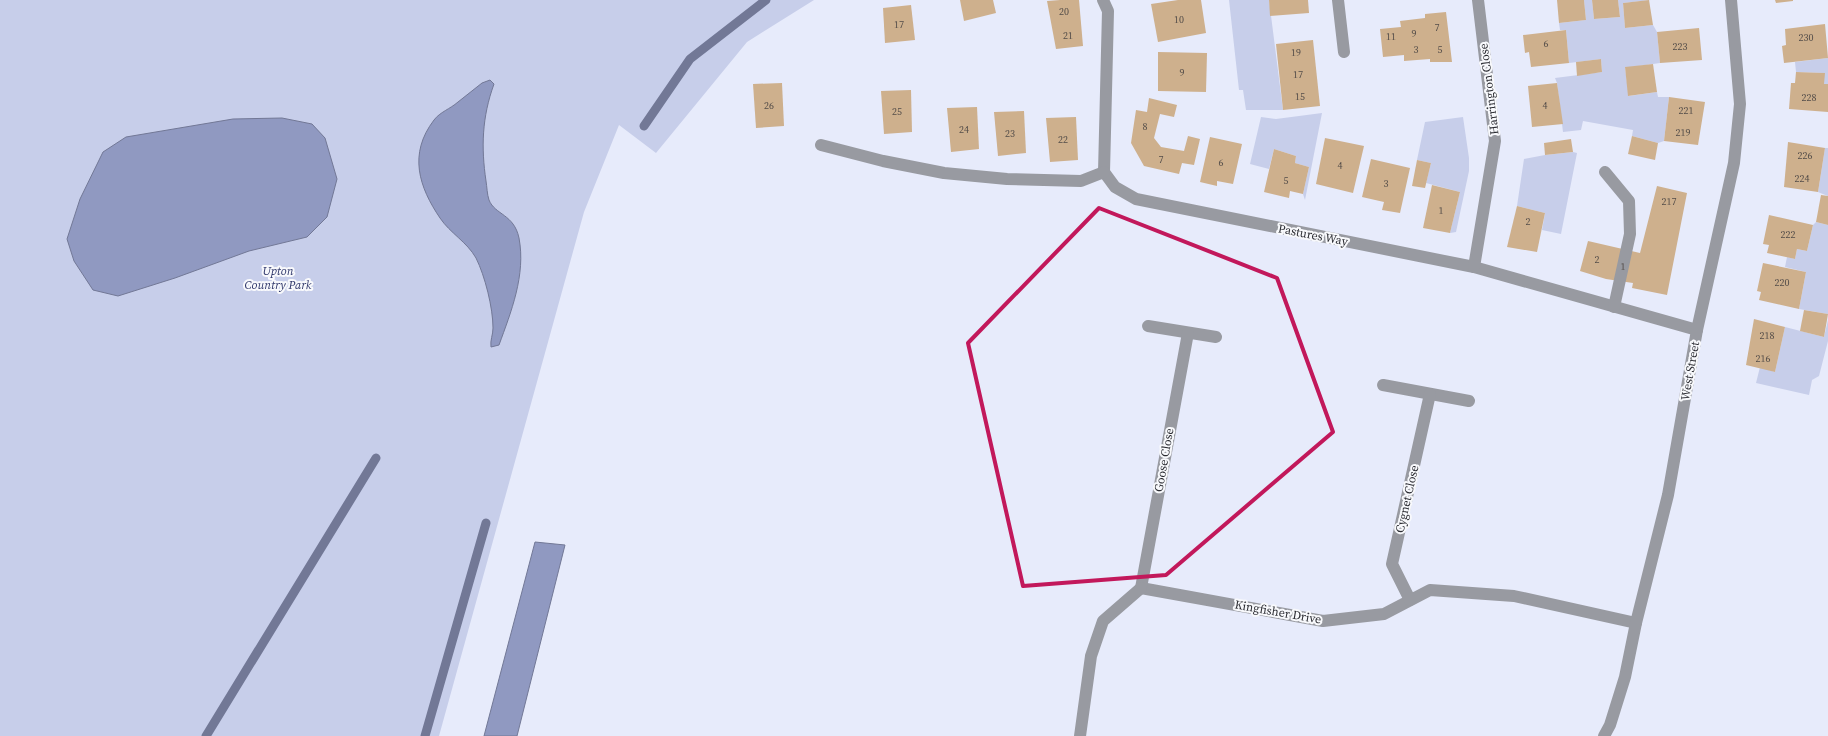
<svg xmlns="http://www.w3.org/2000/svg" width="1828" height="736" viewBox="0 0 1828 736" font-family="'Source Serif 4',serif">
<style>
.green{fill:#c7ceea}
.water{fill:#9099c1;stroke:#727896}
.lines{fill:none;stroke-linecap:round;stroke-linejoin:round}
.stream{stroke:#727896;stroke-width:9}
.building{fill:#ceb08d}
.minor{stroke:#989aa1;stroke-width:12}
.marked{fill:none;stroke:#c2185b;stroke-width:4;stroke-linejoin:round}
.labels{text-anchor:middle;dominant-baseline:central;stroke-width:4;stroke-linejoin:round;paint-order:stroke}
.number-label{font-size:10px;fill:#544d49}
.street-label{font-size:12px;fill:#2b2c32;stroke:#f8f9fc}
.park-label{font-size:12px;font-style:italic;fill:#2e366a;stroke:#f8f9fc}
</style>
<rect width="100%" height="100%" fill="#e7ebfb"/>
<!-- green -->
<g class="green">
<path d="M0 0H814L747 42 656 153 619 125 584 212 439 736H0Z"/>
<path d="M1229 0H1269L1283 110H1246L1243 90H1239Z"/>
<path d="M1584 0H1592L1594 19 1620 17 1618 0H1651L1623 3 1625 28 1653 25 1657 32 1660 63 1625 68 1629 96 1657 92 1658 97H1669L1664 141 1658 143 1632 136 1633 130 1583 121 1581 130 1563 132 1557 83 1555 78 1602 72 1601 59 1569 63 1566 30H1560L1559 23 1586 20Z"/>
<path d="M1828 58V84H1824V73L1796 72 1795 62Z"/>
<path d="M1322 113 1305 200 1303 194 1309 167 1295 163 1296 156 1274 149 1269 169 1250 164 1261 117 1276 119Z"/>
<path d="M1463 117 1469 158V171L1456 232 1450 233 1460 192 1426 183 1431 163 1417 160 1425 122Z"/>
<path d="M1825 148H1828V196L1818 192Z"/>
<path d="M1573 152 1577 153 1561 234 1542 230 1545 213 1517 206 1524 159 1545 155Z"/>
<path d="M1816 222 1828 225V314L1799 309 1806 272 1785 267 1787 257 1795 259 1797 249 1807 251 1813 225Z"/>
<path d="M1828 320V341L1819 376 1812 380 1809 395 1756 383 1760 367 1775 372 1785 327 1824 337Z"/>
</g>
<!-- water -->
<g class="water">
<path d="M490 80 494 84C482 117 481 147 486 181 487 187 487 194 489 200 495 215 514 214 519 238 526 275 511 312 499 345L491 347C490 340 493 335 493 328 493 308 485 276 476 258 467 242 450 233 440 218 419 187 408 154 434 120 440 112 450 109 458 102 466 96 474 89 482 83Z"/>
<path d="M282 118 312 124 325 138 337 179 327 217 307 237 249 251 175 278 118 296 93 290 74 261 67 239 80 199 103 152 126 137 233 119Z"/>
<path d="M535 542 565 545 517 736H484Z"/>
</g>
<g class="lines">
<!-- stream -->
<g class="stream">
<path d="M644 126 690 59 766 0"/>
<path d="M206 736 376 458"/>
<path d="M425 736 486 523"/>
</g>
</g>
<!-- building -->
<g class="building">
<path d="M960 0H993L996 13 964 21Z"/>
<path d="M1060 0H1079L1083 46 1056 49 1047 1Z"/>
<path d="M1178 0H1201L1206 33 1158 42 1151 4Z"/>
<path d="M1269 0H1308L1309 13 1270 16Z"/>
<path d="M1557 0H1584L1586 20 1559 23Z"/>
<path d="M1592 0H1618L1620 17 1594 19Z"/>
<path d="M1649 0 1653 25 1625 28 1623 3Z"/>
<path d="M1775 0H1793V1L1776 3Z"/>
<path d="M911 5 915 40 885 43 883 8Z"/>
<path d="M1446 12 1452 62H1430V59L1404 61V55L1383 57 1380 29 1401 27 1400 21 1425 18V14Z"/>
<path d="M1825 24 1828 58 1784 63 1782 46 1786 45 1785 29Z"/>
<path d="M1699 28 1702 60 1660 63 1657 32Z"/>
<path d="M1566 30 1569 63 1531 67 1529 52 1525 53 1523 35Z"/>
<path d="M1313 40 1320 106 1283 110 1276 44Z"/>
<path d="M1158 52 1207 53 1206 92 1158 91Z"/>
<path d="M1601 59 1602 72 1577 76 1576 62Z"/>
<path d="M1653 64 1657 92 1628 96 1625 67Z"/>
<path d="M1796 72 1825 73 1824 84H1828V112L1789 109 1791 83H1795Z"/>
<path d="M782 83 784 126 756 128 753 84Z"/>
<path d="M1557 83 1563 124 1532 127 1528 86Z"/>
<path d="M911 90 912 132 884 134 881 91Z"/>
<path d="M1669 97 1705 102 1698 145 1664 141Z"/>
<path d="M1149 98 1177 105 1174 117 1160 114 1154 138 1161 147 1184 151 1188 136 1200 139 1194 165 1182 163 1179 174 1144 166 1131 143 1136 110 1147 112Z"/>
<path d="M977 107 979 149 951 152 947 108Z"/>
<path d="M1024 111 1026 153 998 156 994 112Z"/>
<path d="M1076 117 1078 160 1050 162 1046 118Z"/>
<path d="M1632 136 1658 143 1655 160 1628 154Z"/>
<path d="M1210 137 1242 144 1233 184 1217 181V186L1200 182Z"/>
<path d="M1325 138 1364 146 1353 193 1316 184Z"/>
<path d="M1571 139 1573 152 1545 155 1544 143Z"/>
<path d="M1788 142 1825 148 1818 192 1784 187Z"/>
<path d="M1274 149 1296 156 1295 163 1309 167 1303 194 1290 191 1289 198 1264 192Z"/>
<path d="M1371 159 1410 168 1400 213 1382 210 1384 202 1362 197Z"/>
<path d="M1417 160 1431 163 1425 188 1412 186Z"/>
<path d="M1432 185 1460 192 1450 233 1423 228Z"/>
<path d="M1657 186 1687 193 1667 295 1632 288 1633 283 1606 279 1580 271 1588 241 1640 253Z"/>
<path d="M1821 195 1828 196V225L1816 222Z"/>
<path d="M1517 206 1545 213 1537 252 1507 247Z"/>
<path d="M1769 215 1813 225 1807 251 1797 249 1795 259 1767 253 1769 245 1763 244Z"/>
<path d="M1763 263 1806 272 1799 309 1759 300 1761 292 1757 291Z"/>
<path d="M1804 310 1828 314 1824 337 1800 331Z"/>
<path d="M1754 319 1785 327 1775 372 1746 365Z"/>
</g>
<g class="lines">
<!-- minor -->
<g class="minor">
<path d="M1103 0 1108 11 1104 172 1115 187 1136 199 1474 267 1697 330"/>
<path d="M1338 0 1344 52"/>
<path d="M821 145 883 161 944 173 1007 179 1081 181 1104 172"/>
<path d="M1605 172 1629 201 1630 234 1614 307"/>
<path d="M1474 267 1495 141 1478 0"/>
<path d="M1148 326 1216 337"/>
<path d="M1383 385 1469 401"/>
<path d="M1141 588 1323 621 1384 614 1430 590 1514 596 1636 623"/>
<path d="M1141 588 1188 333"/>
<path d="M1410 600 1392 564 1430 394"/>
<path d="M1080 736 1091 656 1103 621 1141 588"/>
<path d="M1604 736 1610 725 1625 677 1636 623 1668 495 1697 330 1734 163 1740 104 1731 0"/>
</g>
</g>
<!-- marked area -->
<path class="marked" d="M1099 208 1277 278 1333 432 1166 575 1023 586 968 343Z"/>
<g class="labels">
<!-- number labels -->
<g class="number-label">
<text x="1064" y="11">20</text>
<text x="1179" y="19">10</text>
<text x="899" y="24">17</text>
<text x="1437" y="27">7</text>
<text x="1414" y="33">9</text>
<text x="1068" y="35">21</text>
<text x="1391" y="36">11</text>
<text x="1806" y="37">230</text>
<text x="1546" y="43">6</text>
<text x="1680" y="46">223</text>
<text x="1416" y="49">3</text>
<text x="1440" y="49">5</text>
<text x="1296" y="52">19</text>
<text x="1182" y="72">9</text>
<text x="1298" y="74">17</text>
<text x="1300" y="96">15</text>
<text x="1809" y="97">228</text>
<text x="769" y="105">26</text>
<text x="1545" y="105">4</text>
<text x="1686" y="110">221</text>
<text x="897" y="111">25</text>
<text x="1145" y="126">8</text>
<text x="964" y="129">24</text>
<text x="1683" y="132">219</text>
<text x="1010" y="133">23</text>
<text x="1063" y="139">22</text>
<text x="1805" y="155">226</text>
<text x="1161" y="159">7</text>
<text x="1221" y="162">6</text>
<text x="1340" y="165">4</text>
<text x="1802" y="178">224</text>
<text x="1286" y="180">5</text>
<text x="1386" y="183">3</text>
<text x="1669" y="201">217</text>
<text x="1441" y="210">1</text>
<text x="1528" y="221">2</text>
<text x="1788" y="234">222</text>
<text x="1597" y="259">2</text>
<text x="1623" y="266">1</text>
<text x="1782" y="282">220</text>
<text x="1767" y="335">218</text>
<text x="1763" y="358">216</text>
</g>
<!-- street labels -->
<g class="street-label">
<text transform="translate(1489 89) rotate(-97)">Harrington Close</text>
<text transform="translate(1313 235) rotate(11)">Pastures Way</text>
<text transform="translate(1690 371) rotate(-80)">West Street</text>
<text transform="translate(1164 460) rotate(-80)">Goose Close</text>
<text transform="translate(1407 499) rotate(-77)">Cygnet Close</text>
<text transform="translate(1278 612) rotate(10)">Kingfisher Drive</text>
</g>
<!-- park labels -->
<g class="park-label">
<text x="278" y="271">Upton<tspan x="278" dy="14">Country Park</tspan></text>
</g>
</g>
</svg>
